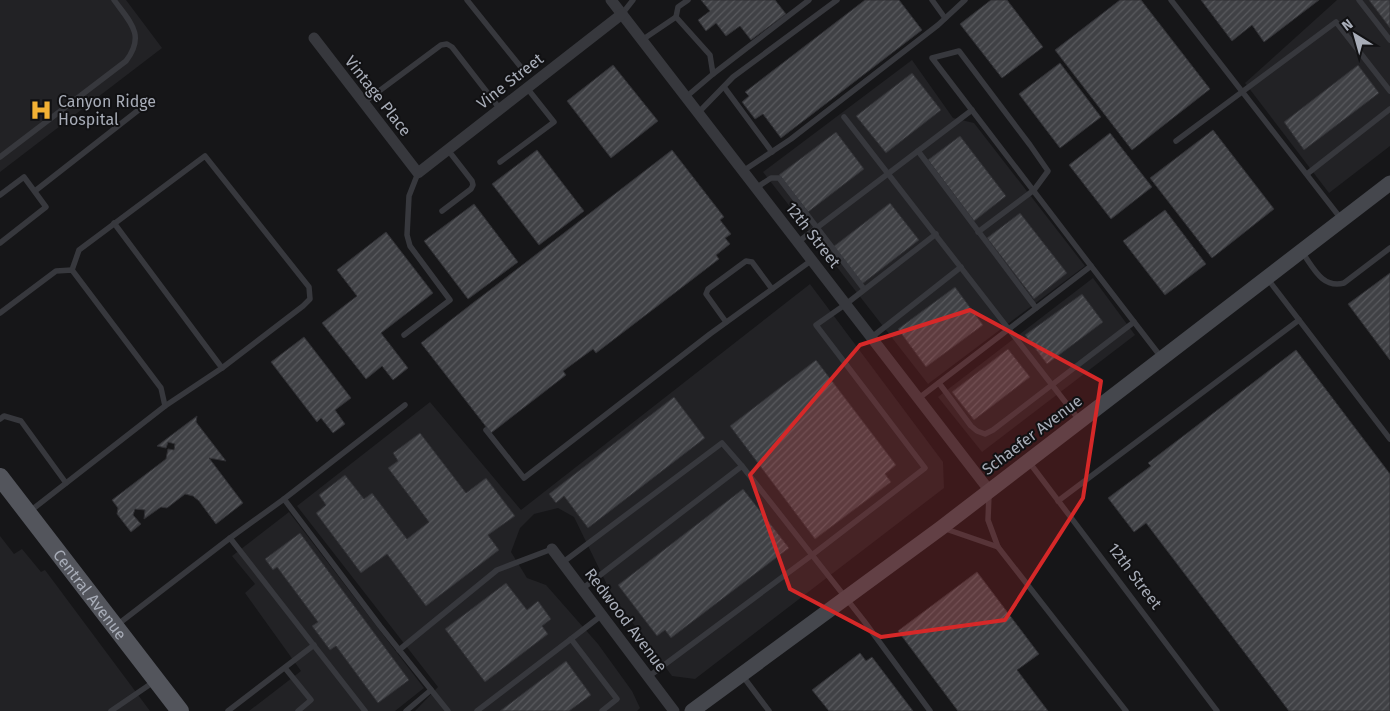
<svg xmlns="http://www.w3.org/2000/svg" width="1390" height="711" viewBox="0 0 1390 711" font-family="'Fira Sans',sans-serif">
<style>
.built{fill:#222225}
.building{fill:url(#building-hatch);stroke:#303034}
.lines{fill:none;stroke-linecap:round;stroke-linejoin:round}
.lane{stroke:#37383d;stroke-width:5.5}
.street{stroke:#37383d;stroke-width:11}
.secondary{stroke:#45474d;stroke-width:15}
.primary{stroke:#53555c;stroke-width:18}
.marked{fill:#d62828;fill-opacity:0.2;stroke:#d62828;stroke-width:4;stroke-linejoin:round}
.labels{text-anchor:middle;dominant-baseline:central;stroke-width:4;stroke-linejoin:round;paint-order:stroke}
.street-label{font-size:16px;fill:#a8adb8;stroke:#111113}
.poi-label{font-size:16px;fill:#a8adb8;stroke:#111113;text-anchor:start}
</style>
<defs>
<pattern id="building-hatch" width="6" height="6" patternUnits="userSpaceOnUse" patternTransform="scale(1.25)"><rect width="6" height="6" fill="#404145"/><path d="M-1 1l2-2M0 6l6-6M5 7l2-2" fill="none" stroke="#595a5e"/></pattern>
</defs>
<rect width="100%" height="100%" fill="#161618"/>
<!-- built -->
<g class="built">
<path d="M0 0H126L162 48 0 172Z"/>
<path d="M1337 0H1390V146L1329 193 1245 83Z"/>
<path d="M912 60 953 118 974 123 1085 266 928 384 763 172Z"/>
<path d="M1093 278 1135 335 982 452 938 397Z"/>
<path d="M810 284 943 462 944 488 695 679 672 676 612 595 574 517 558 508 534 514 520 528 511 552 527 578 546 585 598 644 632 691 640 708 637 711H415L438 687 297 506 430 402 521 510Z"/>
<path d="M289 512 424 688 395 711H249L301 671 245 593 255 584 232 556Z"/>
<path d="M0 536 14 554 22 549 41 572 45 570 150 711H0Z"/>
</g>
<!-- building -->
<g class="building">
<path d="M701 0H775L786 14 751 40 740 26 726 36 716 23 706 31 698 20 710 11Z"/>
<path d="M865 0H899L922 30 781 138 763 114 755 119 742 102 749 96 745 92Z"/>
<path d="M991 0H1007L1043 47 1002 78 960 24Z"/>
<path d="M1120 0H1141L1210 89 1132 150 1055 50Z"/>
<path d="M1201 0H1319L1264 42 1252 25 1232 41Z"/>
<path d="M1369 0H1390V28Z"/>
<path d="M1060 63 1101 117 1060 148 1019 94Z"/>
<path d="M613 65 658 121 611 158 567 101Z"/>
<path d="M1358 65 1379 93 1304 150 1284 122Z"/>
<path d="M912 73 941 110 886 153 856 116Z"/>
<path d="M1213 130 1274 209 1212 258 1150 178Z"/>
<path d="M836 132 864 169 808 212 779 175Z"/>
<path d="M1110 133 1152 187 1111 219 1069 165Z"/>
<path d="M960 136 1006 196 974 221 928 160Z"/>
<path d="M537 150 584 211 539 245 492 184Z"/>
<path d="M672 150 724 217 720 220 731 234 725 238 730 244 716 255 719 259 596 353 593 349 563 371 566 375 491 433 421 343Z"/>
<path d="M890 203 919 240 862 284 833 247Z"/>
<path d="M474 204 518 262 468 299 424 241Z"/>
<path d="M1165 210 1206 264 1165 295 1123 241Z"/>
<path d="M1020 213 1067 273 1034 299 987 238Z"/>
<path d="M386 232 433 293 381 333 408 368 393 380 382 366 366 379 322 323 357 296 337 270Z"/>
<path d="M1390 273V360L1348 304Z"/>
<path d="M955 287 983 325 926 367 898 329Z"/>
<path d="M1082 294 1103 322 1047 364 1025 335Z"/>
<path d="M304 337 351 398 335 410 345 424 333 433 321 418 317 422 271 362Z"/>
<path d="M1008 349 1030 377 974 420 952 392Z"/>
<path d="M1296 350 1390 474V711H1289L1146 523 1134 532 1108 498 1151 466 1148 463Z"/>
<path d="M816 360 896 465 885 474 891 482 815 539 730 426Z"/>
<path d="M674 397 705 438 588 528 564 496 556 503 549 494Z"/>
<path d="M197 416 196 422 226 461 209 458 243 503 216 524 199 501 193 496 185 494 167 508 161 507 144 519 145 510 135 509 133 515 141 524 131 532 117 514 118 508 112 500 166 459 168 449 174 450 175 444 168 442 166 448 157 446Z"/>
<path d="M420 433 466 493 486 478 515 516 488 535 499 550 426 606 387 554 361 573 316 513 326 505 319 495 345 475 364 499 372 493 407 539 429 522 388 468 398 461 393 453Z"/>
<path d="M743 489 789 548 671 638 665 630 657 636 618 585Z"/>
<path d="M300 533 409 680 378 703 336 646 330 650 312 626 318 622 277 567 273 570 265 559Z"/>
<path d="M977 572 1039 654 1017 670 1048 711H958L898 631Z"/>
<path d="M506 583 527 610 538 601 551 619 542 626 548 634 485 682 445 629Z"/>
<path d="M860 653 866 661 872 657 913 711H829L812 690Z"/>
<path d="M566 661 591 695 569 711H500Z"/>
</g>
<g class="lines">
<!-- lane -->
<g class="lane">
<path d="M467 0 520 66"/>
<path d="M932 0 945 18"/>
<path d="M1171 0 1342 220"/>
<path d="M1359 0 1390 40"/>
<path d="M622 14 633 0"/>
<path d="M676 17 678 7 688 0"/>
<path d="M642 40 676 17 710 55 713 74 686 97"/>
<path d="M713 74 809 0"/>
<path d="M724 87 772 152"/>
<path d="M363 103 441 45 447 44 452 47 500 109"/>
<path d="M698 113 733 77 837 0"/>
<path d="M844 117 1080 421"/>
<path d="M1176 141 1336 22 1390 91"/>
<path d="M918 151 1036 308"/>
<path d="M0 157 126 61C146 35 130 22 114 0"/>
<path d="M500 162 554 122 527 88"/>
<path d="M743 171 791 139 938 25 965 0"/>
<path d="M1307 174 1390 109"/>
<path d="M756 188 771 178H779L864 289"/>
<path d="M35 191 150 101"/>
<path d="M0 195 24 177 46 207 0 243"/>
<path d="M442 211 471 189 473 185 472 181 448 150"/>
<path d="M114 223 222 368"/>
<path d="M978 232 1034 190 1048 171 1030 145 959 51 932 58C985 127 1038 196 1091 266"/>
<path d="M798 242 972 110"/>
<path d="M1302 252C1313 267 1322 289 1344 283L1390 248"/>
<path d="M72 270 79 250 205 156 309 287 310 299 303 306 222 368 165 406"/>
<path d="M1267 278 1390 439"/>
<path d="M0 313 56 271 72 270 161 388 165 406 29 512"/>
<path d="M726 322 706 294 708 289 746 261 752 262 772 289"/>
<path d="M404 335 450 300 410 246 407 235 409 196 418 173"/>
<path d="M872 337 961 267"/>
<path d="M939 383 971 426 977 431 985 434 993 430 1134 322"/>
<path d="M919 398 1091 266 1161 357"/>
<path d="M0 419 4 416 21 421 66 483"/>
<path d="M486 430 524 478 710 334 812 260"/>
<path d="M1029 462 1217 711"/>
<path d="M989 494 988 520 998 547 1126 711"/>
<path d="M284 499 380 626 448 711"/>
<path d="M1058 501 1299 320"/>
<path d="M943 528 998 547"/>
<path d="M230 538 284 499 405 405"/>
<path d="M562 563 722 443 742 466"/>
<path d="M582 589 742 466 864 621 930 711"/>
<path d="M117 625 230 538 365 711"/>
<path d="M571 639 602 615"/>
<path d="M399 650 497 570 552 549"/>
<path d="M285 668 311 700 298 711"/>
<path d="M742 675 769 711"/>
<path d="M648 677 812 555 925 468 816 325 846 304 936 234"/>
<path d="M111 711 155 681"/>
<path d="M228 711 314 645"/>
<path d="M406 711 431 690"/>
<path d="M477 711 571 639 617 699 602 711"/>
</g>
<!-- street -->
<g class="street">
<path d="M611 0 989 490"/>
<path d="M314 38 418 173 622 14"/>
<path d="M552 549 674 711"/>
</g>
<!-- secondary -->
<path class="secondary" d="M692 711 941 528 1390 183"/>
<!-- primary -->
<path class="primary" id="s1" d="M0 477 180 711"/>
</g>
<!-- marked area -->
<path class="marked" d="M970 310 1101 381 1083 498 1005 620 881 637 790 589 750 475 860 345Z"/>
<!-- icons -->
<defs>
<g id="hospital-bare" transform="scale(1.725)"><path d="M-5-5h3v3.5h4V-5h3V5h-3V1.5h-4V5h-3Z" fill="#f2b134" stroke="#111113" stroke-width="2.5" paint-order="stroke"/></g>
</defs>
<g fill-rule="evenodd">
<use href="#hospital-bare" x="41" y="110"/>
</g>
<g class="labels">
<!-- street labels -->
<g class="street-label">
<text transform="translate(510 81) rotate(-38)">Vine Street</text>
<text transform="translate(378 96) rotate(52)">Vintage Place</text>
<text transform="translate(813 235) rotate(52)">12th Street</text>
<text transform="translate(1032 435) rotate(-37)">Schaefer Avenue</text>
<text transform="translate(1135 576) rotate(53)">12th Street</text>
<text stroke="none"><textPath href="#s1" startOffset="148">Central Avenue</textPath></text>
<text transform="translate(626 620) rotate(53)">Redwood Avenue</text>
</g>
<!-- poi labels -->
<g class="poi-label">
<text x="58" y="101">Canyon Ridge<tspan x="58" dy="18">Hospital</tspan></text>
</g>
</g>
<!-- north arrow -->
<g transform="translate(1355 35) rotate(323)" stroke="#111113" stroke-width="4" paint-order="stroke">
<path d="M0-4L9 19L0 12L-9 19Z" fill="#a8adb8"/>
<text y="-8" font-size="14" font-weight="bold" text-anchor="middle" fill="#a8adb8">N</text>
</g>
</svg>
